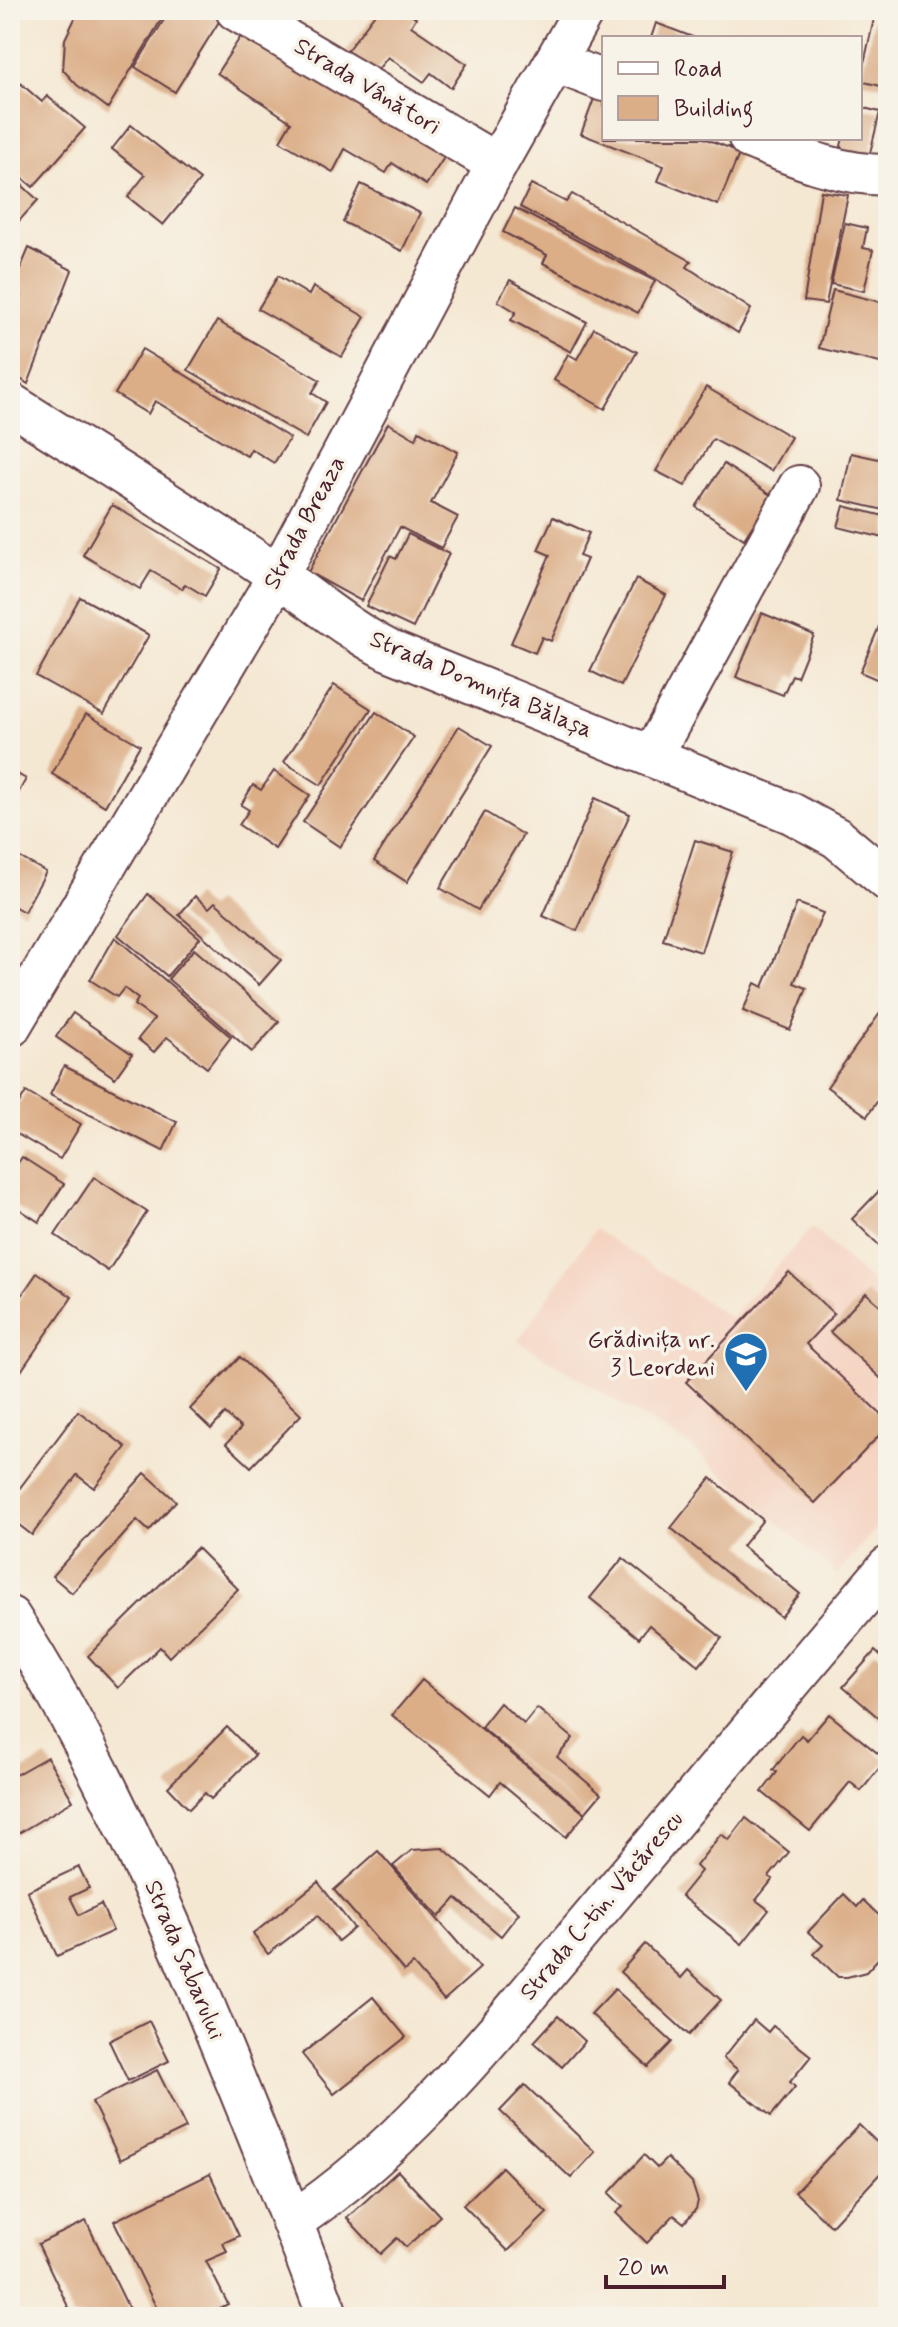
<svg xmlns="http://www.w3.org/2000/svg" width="898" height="2327" viewBox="0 0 898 2327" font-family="Mynerve,sans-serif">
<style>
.built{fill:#f5d3c1}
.building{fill:#dbae88}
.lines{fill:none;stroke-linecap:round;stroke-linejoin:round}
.street-casing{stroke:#643d44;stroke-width:44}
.street{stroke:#fff;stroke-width:40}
.labels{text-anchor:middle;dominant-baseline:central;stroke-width:7;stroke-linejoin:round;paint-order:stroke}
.street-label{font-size:24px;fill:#4a1f2b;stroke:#f7f3e8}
.poi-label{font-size:24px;fill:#4a1f2b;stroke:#f7f3e8;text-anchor:end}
</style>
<rect width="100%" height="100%" fill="#f7f3e8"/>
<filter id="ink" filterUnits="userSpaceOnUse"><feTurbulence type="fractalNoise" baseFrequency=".0125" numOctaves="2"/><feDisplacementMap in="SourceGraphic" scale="16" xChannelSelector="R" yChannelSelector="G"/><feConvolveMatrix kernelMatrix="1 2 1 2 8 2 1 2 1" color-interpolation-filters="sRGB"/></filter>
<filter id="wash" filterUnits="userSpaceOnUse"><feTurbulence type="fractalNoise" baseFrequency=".006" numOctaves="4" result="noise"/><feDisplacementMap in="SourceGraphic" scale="32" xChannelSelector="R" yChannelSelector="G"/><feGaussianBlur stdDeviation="1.8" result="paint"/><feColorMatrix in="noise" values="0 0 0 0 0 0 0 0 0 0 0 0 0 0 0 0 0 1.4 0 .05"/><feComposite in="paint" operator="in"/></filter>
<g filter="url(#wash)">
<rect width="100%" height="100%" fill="#f5e8d3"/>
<!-- built -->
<path class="built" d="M812 1227 888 1298V1515L837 1574 690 1446 518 1341 595 1229 731 1318Z"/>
<g id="blocks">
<!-- building -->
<g class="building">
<path d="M79 10H167L108 108 77 85 63 70 65 39Z"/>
<path d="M170 10H205L220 20 175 92 135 67Z"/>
<path d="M378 10H404L416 18 411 26 467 64 451 88 431 73 424 82 388 57 375 73 346 52Z"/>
<path d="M876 10H888V76L885 87 860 81Z"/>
<path d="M656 23 695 38H651Z"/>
<path d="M245 30 445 156 426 185 392 163 386 173 345 149 333 172 280 141 291 122 217 73Z"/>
<path d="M10 74 42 102 47 96 85 128 33 187 10 167Z"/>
<path d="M595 96 604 99V138H704L740 152 718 205 658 181 664 166 581 134Z"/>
<path d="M860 107 880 112 869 157 840 150 843 138H860Z"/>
<path d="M131 125 200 180 163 225 128 197 145 175 112 149Z"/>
<path d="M10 174 38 200 10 231Z"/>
<path d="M361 184 420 213 402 251 343 222Z"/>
<path d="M531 184 566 202 572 194 691 261 687 267 751 309 738 333 656 279 520 207Z"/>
<path d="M821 191 848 195 826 304 804 301Z"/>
<path d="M515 208 655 281 638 313 543 263 547 255 503 232Z"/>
<path d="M845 223 867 228 863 248 873 250 864 291 831 284Z"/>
<path d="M29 248 72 270 28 384 10 372V308L15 310 21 296 11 291Z"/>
<path d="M278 276 309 295 313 287 365 317 342 357 258 309Z"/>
<path d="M510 280 587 322 571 352 511 320 516 312 498 301Z"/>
<path d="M833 290 888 304V365L819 348Z"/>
<path d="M217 321 320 380 312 393 326 402 306 438 188 370Z"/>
<path d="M594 328 637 352 605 409 554 380 568 354 577 359Z"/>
<path d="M142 349 290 438 274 463 251 449 247 456 155 401 148 414 115 394Z"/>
<path d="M706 387 791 437 771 471 713 439 685 486 656 471Z"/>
<path d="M388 423 416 439 419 431 458 452 431 503 458 517 441 548 400 527 361 601 308 572Z"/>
<path d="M851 453 888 461V511L841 500Z"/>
<path d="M724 464 772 496 744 539 696 507Z"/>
<path d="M112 505 221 569 205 596 185 584 182 589 151 571 140 589 83 555Z"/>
<path d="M844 506 888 517V539L838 527Z"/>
<path d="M553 517 589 533 579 556 587 559 551 641 542 637 535 653 511 643 550 555 538 550Z"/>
<path d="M408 534 449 554 413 628 366 606 390 556 396 559Z"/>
<path d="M636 579 666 595 621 686 590 671Z"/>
<path d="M80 597 149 635 104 714 36 676Z"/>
<path d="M762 613 814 635 797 677 792 675 783 695 736 677Z"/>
<path d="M880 624 888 627V684L860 672Z"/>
<path d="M334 685 371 709 321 785 284 762Z"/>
<path d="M376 712 414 737 340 847 303 822Z"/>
<path d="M86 714 140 745 105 806 52 774Z"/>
<path d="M459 726 492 746 407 882 374 861Z"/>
<path d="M10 770 26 779 10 808Z"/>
<path d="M274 771 310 795 275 849 239 825 249 810 241 805 253 785 261 790Z"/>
<path d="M595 798 630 814 577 931 543 916Z"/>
<path d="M485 812 523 835 478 910 440 888Z"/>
<path d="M695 840 733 852 701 952 663 940Z"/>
<path d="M10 852 46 872 24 912 10 904Z"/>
<path d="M148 894 200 938 167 976 118 935Z"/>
<path d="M195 896 209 908 215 902 281 960 259 985 179 915Z"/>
<path d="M797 903 823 913 794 983 807 988 790 1030 743 1011 755 983 763 987Z"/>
<path d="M115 937 231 1037 207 1068 167 1037 154 1052 138 1039 154 1019 134 1005 138 999 124 988 117 997 90 980Z"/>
<path d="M194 949 279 1022 252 1052 168 979Z"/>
<path d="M888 1002V1086L867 1116 827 1087Z"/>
<path d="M73 1013 132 1054 115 1078 56 1037Z"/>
<path d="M64 1066 177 1122 163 1151 50 1095Z"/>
<path d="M26 1092 81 1124 60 1159 10 1130V1119Z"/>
<path d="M22 1157 64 1184 39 1222 10 1203V1175Z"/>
<path d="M94 1177 147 1212 108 1271 55 1235Z"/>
<path d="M880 1190 888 1199V1254L852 1219Z"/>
<path d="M789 1272 834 1314 806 1344 888 1421V1426L815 1503 686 1382Z"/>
<path d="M37 1273 72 1297 10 1387V1312Z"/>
<path d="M866 1293 888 1312V1385L830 1332Z"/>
<path d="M240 1357 301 1415 251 1467 226 1444 241 1428 225 1414 211 1429 190 1409Z"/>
<path d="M78 1411 126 1447 94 1488 77 1475 32 1535 10 1518V1501Z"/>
<path d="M145 1473 176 1501 149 1531 137 1520 72 1593 52 1576Z"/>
<path d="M711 1478 763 1520 742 1546 800 1594 781 1617 671 1528Z"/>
<path d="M197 1548 238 1589 169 1657 160 1647 118 1688 88 1656Z"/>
<path d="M623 1558 722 1638 699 1666 649 1625 639 1638 590 1598Z"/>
<path d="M875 1651 888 1663V1726L843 1687Z"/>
<path d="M422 1680 585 1814 566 1837 500 1782 490 1795 392 1715Z"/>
<path d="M500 1703 524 1724 537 1708 573 1738 557 1757 601 1794 585 1813 481 1727Z"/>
<path d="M829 1714 886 1760 861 1791 850 1782 810 1831 762 1792 777 1772 773 1770 801 1735 807 1740Z"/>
<path d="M227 1727 255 1755 211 1799 205 1793 189 1809 168 1787Z"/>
<path d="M47 1757 73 1801 12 1837 10 1778Z"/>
<path d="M746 1818 789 1852 769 1877 773 1879 756 1900 769 1910 742 1944 681 1896 701 1871 696 1866 721 1834 729 1840Z"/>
<path d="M443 1848 519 1913 501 1936 456 1898 439 1917 393 1866 412 1850Z"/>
<path d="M378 1851 480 1968 444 2000 413 1964 404 1971 334 1890Z"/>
<path d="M79 1867 89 1888 70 1897 79 1915 101 1904 113 1931 57 1956 27 1891Z"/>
<path d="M318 1882 354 1928 338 1941 318 1916 268 1954 253 1934Z"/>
<path d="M844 1894 857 1907 863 1900 888 1924V1948L866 1972 847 1977H838L814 1954 823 1945 808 1932Z"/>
<path d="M645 1944 681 1978 688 1970 721 2000 689 2035 620 1972Z"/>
<path d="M615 1989 672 2042 648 2067 591 2014Z"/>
<path d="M373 1997 406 2037 334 2094 302 2054Z"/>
<path d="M558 2016 585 2041 562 2067 534 2042Z"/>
<path d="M754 2020 768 2032 773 2026 811 2056 790 2082 795 2087 771 2116 729 2082 738 2070 723 2058Z"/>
<path d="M149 2021 169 2061 128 2081 109 2041Z"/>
<path d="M157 2070 186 2128 120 2160 92 2102Z"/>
<path d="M525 2085 595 2152 571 2178 500 2111Z"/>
<path d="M859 2125 888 2153V2165L831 2226 795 2192Z"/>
<path d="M644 2155 657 2168 667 2158 692 2183 698 2201 696 2209 684 2223 674 2215 647 2243 616 2213 623 2207 609 2193Z"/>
<path d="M502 2167 547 2213 508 2251 463 2205Z"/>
<path d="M398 2171 440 2216 406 2247 397 2238 380 2254 347 2218Z"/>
<path d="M210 2174 239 2236 223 2243 227 2252 206 2261 228 2304 202 2317H161L114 2221Z"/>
<path d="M86 2221 133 2317H73L38 2244Z"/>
</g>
</g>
</g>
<g filter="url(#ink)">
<use href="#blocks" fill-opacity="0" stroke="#643d44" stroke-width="2"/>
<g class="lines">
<!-- street casing -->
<g class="street-casing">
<g id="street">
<path d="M236 10 497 164"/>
<path d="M555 62 604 81"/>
<path d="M749 138C795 156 838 175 888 175"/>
<path d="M10 403C99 460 190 515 277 575 316 602 346 628 388 650L791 813 837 838 888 881"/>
<path d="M652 756 799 486"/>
<path d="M10 1027 278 576 497 164 584 10"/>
<path d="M10 1617C85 1732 142 1858 196 1985 242 2095 287 2205 328 2317"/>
<path d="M293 2221C409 2144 497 2030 586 1925 687 1805 787 1686 888 1567"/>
</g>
</g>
<!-- street -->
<use href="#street" class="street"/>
</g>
</g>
<!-- icons -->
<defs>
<g id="school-pin" transform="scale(2.3)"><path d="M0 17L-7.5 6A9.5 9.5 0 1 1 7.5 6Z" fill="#1f6fb2" stroke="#f7f3e8"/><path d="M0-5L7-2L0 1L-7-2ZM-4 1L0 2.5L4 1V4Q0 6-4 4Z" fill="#fff"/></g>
</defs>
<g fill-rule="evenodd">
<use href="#school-pin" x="746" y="1354"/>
</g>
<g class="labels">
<!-- street labels -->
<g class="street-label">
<text transform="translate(367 87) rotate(31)">Strada Vânători</text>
<text transform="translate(305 523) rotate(-62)">Strada Breaza</text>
<text transform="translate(481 685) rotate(23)">Strada Domnița Bălașa</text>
<text transform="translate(602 1906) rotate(-50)">Strada C-tin. Văcărescu</text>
<text transform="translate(184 1960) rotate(67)">Strada Sabarului</text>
</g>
<!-- poi labels -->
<g class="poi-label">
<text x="715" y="1340">Grădinița nr.<tspan x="715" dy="28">3 Leordeni</tspan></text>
</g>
</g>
<!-- margin -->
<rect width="898" height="2327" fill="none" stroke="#f7f3e8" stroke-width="40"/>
<!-- legend -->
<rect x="602" y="36" width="260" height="104" fill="#f7f3e8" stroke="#b29e9c" stroke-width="2"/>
<rect x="618" y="62" width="40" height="12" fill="#ffffff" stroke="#b29e9c" stroke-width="2"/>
<text x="674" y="76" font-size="24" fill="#4a1f2b">Road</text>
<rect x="618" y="96" width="40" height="24" fill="#dbae88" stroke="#b29e9c" stroke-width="2"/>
<text x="674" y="116" font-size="24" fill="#4a1f2b">Building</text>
<!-- scale -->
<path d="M606 2275v12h118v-12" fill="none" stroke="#4a1f2b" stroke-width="4"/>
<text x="618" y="2275" font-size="24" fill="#4a1f2b" stroke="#f7f3e8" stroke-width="6" paint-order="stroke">20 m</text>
</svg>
